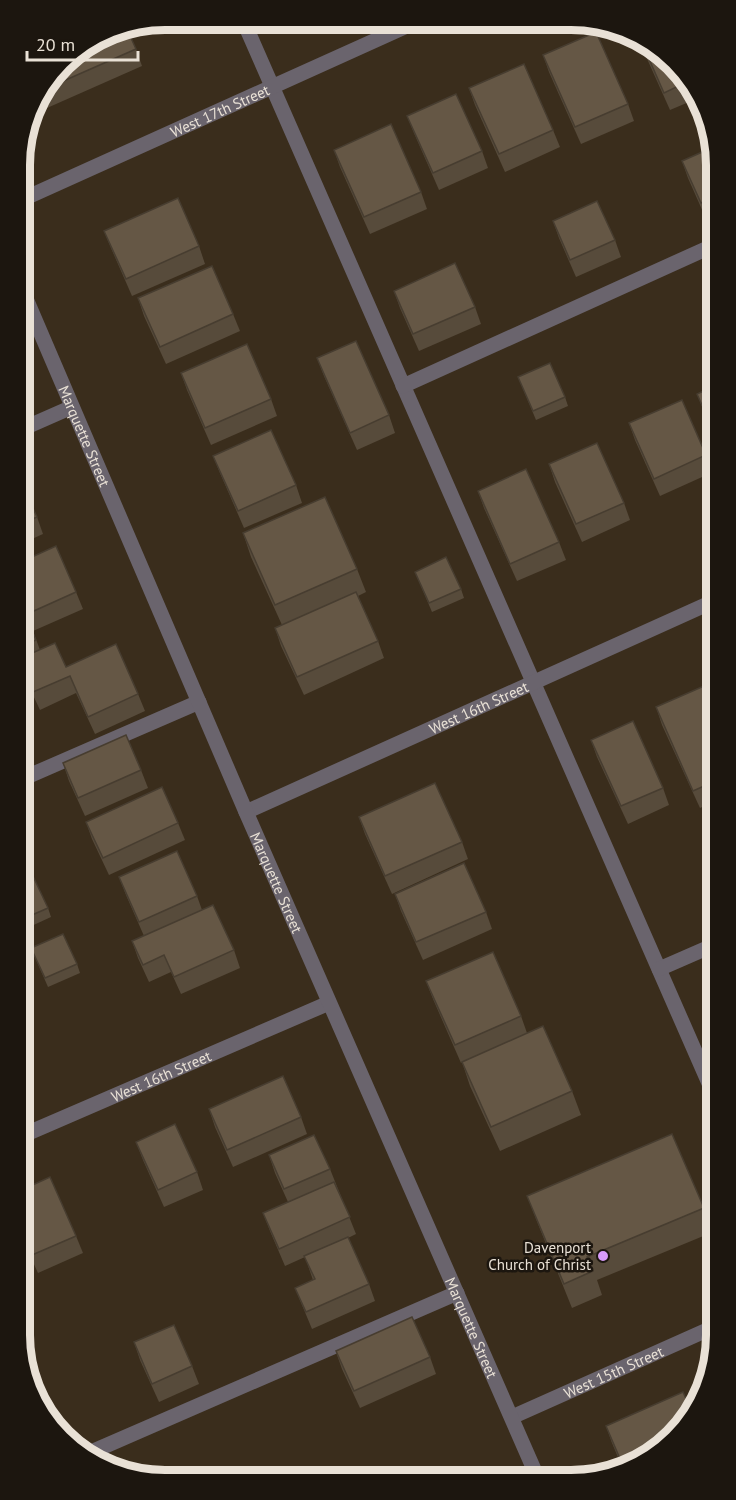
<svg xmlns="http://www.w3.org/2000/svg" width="736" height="1500" viewBox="0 0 736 1500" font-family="'PT Sans',sans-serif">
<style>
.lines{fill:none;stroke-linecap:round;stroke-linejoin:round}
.service{stroke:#6a646d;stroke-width:15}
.minor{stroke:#6a646d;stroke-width:15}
.tertiary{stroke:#6a646d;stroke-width:15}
.wall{fill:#574b3b}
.building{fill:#655745;stroke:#473d30;stroke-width:1.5}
.poi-dot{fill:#d79bf9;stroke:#1c160f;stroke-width:2}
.labels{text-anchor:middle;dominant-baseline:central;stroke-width:5;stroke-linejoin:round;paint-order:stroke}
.street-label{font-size:15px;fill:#e9e1d6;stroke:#1c160f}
.poi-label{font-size:15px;fill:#e9e1d6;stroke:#1c160f;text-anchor:end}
.rim{fill:none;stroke:#e9e1d6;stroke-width:8}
</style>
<rect width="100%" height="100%" fill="#3a2d1c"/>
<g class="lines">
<!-- service -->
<g class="service">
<path d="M243 20 715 1097"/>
<path d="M403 386 710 247"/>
<path d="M24 778 199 702"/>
<path d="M659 969 714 945"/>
<path d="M89 1453 457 1293"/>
</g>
<!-- minor -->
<g class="minor">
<path id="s1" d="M21 200 418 21"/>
<path d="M22 429 72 407"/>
<path id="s2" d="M246 812 712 602"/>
<path id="s3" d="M26 1134 329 1003"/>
<path id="s4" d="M512 1417 716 1326"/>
</g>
<!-- tertiary -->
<path class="tertiary" id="s5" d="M21 287 246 812 536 1474"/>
</g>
<!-- wall -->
<g class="wall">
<path d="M640 43 667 56 696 99 670 110Z"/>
<path d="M136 49 142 66 47 108 41 93 69 56Z"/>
<path d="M543 55 628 104 634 121 581 144 549 72Z"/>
<path d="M469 88 553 130 560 147 505 172 475 105Z"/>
<path d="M407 116 482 151 488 168 439 190 414 133Z"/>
<path d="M709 149V220L707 221 688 178 682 161Z"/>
<path d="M334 150 421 192 427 209 370 234 340 167Z"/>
<path d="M553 221 615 240 621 257 576 277 559 238Z"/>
<path d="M104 231 199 246 205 264 132 296 111 248Z"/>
<path d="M394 291 475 307 481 324 419 351 400 308Z"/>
<path d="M138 298 233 314 240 331 166 364 144 316Z"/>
<path d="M317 358 389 415 395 433 357 450 324 376Z"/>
<path d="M181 373 271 399 277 416 211 445 187 390Z"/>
<path d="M518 377 565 397 568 406 536 420Z"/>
<path d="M710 388 711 428 697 394Z"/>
<path d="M629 423 706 455 711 468V473L660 496 635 440Z"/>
<path d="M213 456 296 485 302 503 244 528 220 473Z"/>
<path d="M549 464 624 503 630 520 582 542 555 482Z"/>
<path d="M22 485 37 517 43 534 23 543Z"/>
<path d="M478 491 559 542 566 560 517 581 484 508Z"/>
<path d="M243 533 357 569 366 592 358 596 378 641 384 658 304 695 281 646 275 628 282 625 251 557Z"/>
<path d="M23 561 76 592 83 609 33 631 40 650 66 667 138 694 145 711 95 734 76 693 40 710 23 674Z"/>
<path d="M415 572 461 589 464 598 432 612Z"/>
<path d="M712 705 713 802 700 808 662 725 656 707Z"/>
<path d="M591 740 663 788 669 805 628 824 597 757Z"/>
<path d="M63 763 141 770 148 788 85 816 69 781Z"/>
<path d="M359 817 462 842 468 859 392 894 365 834Z"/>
<path d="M86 822 178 823 185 840 109 875 92 839Z"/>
<path d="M24 875 48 908 51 917 25 929Z"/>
<path d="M119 877 197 896 202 910 234 950 240 968 181 994 171 972 149 982 138 958 132 941 144 936 126 895Z"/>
<path d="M395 894 486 912 492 929 423 960 401 911Z"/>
<path d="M31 948 77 964 80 973 48 987Z"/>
<path d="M426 981 521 1016 527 1033 572 1091 581 1115 500 1151 470 1086 462 1062 461 1063 433 999Z"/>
<path d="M209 1109 301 1117 307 1134 233 1167 215 1127Z"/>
<path d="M136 1142 197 1172 203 1190 164 1207 143 1160Z"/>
<path d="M269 1155 330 1169 356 1234 348 1238 369 1284 375 1301 312 1329 302 1305 295 1288 313 1280 305 1257 285 1266 270 1231 263 1213 288 1202 275 1173Z"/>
<path d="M26 1188 76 1236 83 1253 38 1273 26 1247Z"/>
<path d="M527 1196 704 1208 713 1232 597 1280 602 1295 572 1308 536 1219Z"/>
<path d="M134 1342 192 1366 199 1384 159 1402 140 1360Z"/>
<path d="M336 1352 430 1357 436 1374 360 1408 342 1369Z"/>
<path d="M686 1424 623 1469 612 1443 606 1426Z"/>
</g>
<!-- building -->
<g class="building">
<path d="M126 27 136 49 43 90 69 56 110 30Z"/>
<path d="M596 32 628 104 575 127 543 55Z"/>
<path d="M642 43 667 56 685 83 664 93Z"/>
<path d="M524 64 553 130 499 154 469 88Z"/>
<path d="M456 94 482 151 433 173 407 116Z"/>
<path d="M391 124 421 192 364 217 334 150Z"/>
<path d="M709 149V199L701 203 682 161Z"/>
<path d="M178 198 199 246 126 279 104 231Z"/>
<path d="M597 201 615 240 570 260 553 221Z"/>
<path d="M455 263 475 307 413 334 394 291Z"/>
<path d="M212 266 233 314 160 347 138 298Z"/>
<path d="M356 341 389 415 350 433 317 358Z"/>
<path d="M247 344 271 399 205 428 181 373Z"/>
<path d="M550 363 565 397 533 411 518 377Z"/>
<path d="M710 388 711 425 697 394Z"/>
<path d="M682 400 706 455 654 479 629 423Z"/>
<path d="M271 430 296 485 238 511 213 456Z"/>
<path d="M597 443 624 503 576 524 549 464Z"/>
<path d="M526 469 559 542 510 564 478 491Z"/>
<path d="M22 485 37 517 23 523Z"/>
<path d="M325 497 357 569 275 605 243 533Z"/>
<path d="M56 546 76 592 25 615 36 640 23 645V561Z"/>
<path d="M446 557 461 589 429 603 415 572Z"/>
<path d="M356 592 378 641 297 677 275 628Z"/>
<path d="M55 643 66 667 116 644 138 694 88 717 70 676 33 692 23 671V657Z"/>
<path d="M704 686 712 705 713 782 693 791 656 707Z"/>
<path d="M633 721 663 788 621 806 591 740Z"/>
<path d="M126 735 141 770 78 798 63 763Z"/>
<path d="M435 783 462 842 385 876 359 817Z"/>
<path d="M162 787 178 823 103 858 86 822Z"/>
<path d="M177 851 197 896 139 922 119 877Z"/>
<path d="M464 863 486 912 416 942 395 894Z"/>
<path d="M31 872 48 908 25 918 24 875Z"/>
<path d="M213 905 234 950 174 977 164 955 143 965 132 941Z"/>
<path d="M63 934 77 964 45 978 31 948Z"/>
<path d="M493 952 521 1016 455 1045 426 981Z"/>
<path d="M543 1026 572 1091 491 1127 462 1062Z"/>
<path d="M283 1076 301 1117 227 1150 209 1109Z"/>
<path d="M175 1124 197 1172 158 1190 136 1142Z"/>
<path d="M672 1134 704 1208 587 1257 593 1271 564 1284 527 1196Z"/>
<path d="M314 1135 330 1169 284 1189 269 1155Z"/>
<path d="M50 1177 76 1236 32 1255 26 1244V1188Z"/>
<path d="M334 1182 350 1217 279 1249 263 1213Z"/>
<path d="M348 1237 369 1284 306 1312 295 1288 315 1279 304 1256Z"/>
<path d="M412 1317 430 1357 354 1391 336 1351Z"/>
<path d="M174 1325 192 1366 152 1384 134 1342Z"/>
<path d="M683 1392 691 1410 686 1424 624 1468 606 1426Z"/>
</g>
<!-- markers -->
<circle class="poi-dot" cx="603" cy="1256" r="6"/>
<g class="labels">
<!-- street labels -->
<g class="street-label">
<text stroke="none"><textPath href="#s1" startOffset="218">West 17th Street</textPath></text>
<text stroke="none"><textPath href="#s5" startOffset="162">Marquette Street</textPath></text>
<text stroke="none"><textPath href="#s2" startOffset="255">West 16th Street</textPath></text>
<text stroke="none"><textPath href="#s5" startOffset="648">Marquette Street</textPath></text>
<text stroke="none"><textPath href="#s3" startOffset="147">West 16th Street</textPath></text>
<text stroke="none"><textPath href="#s5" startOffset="1134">Marquette Street</textPath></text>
<text stroke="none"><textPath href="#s4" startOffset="111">West 15th Street</textPath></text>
</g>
<!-- poi labels -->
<g class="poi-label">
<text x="591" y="1247">Davenport<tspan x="591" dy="17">Church of Christ</tspan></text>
</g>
</g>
<!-- crop -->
<path d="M0 0H736V1500H0ZM165 30H571A135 135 0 0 1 706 165V1335A135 135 0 0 1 571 1470H165A135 135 0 0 1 30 1335V165A135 135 0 0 1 165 30Z" fill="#1c160f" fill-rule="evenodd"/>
<path class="rim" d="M165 30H571A135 135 0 0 1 706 165V1335A135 135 0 0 1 571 1470H165A135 135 0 0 1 30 1335V165A135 135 0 0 1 165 30Z"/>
<!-- scale -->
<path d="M27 51v9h111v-9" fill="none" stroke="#e9e1d6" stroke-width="3"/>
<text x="36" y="51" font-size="18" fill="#e9e1d6" stroke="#1c160f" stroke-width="4.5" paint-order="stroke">20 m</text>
</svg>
